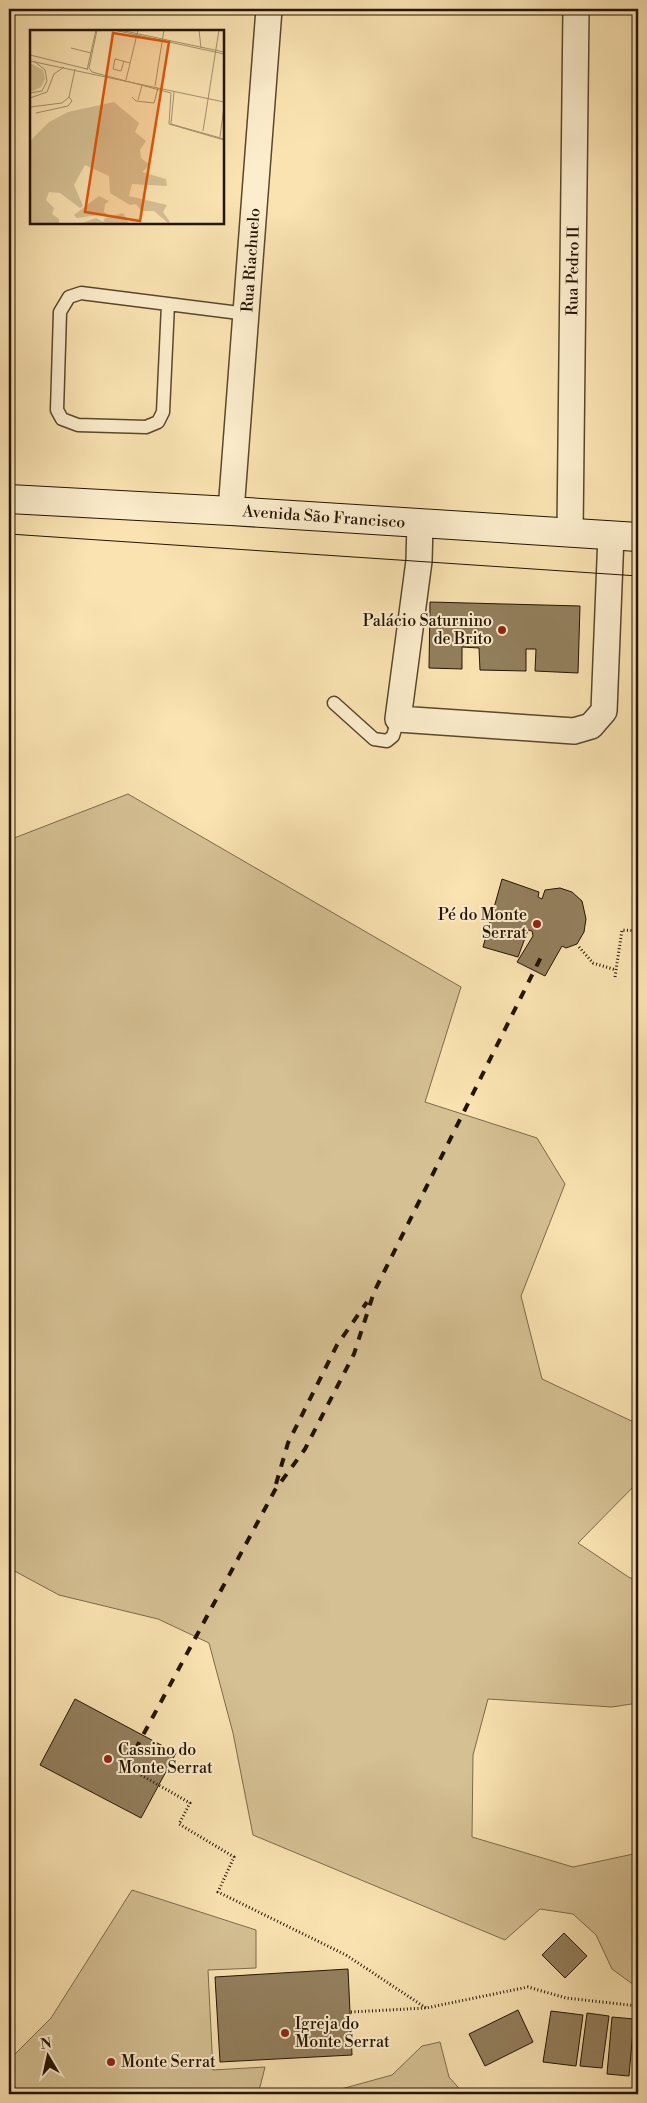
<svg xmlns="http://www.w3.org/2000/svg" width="647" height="2103" viewBox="0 0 647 2103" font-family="'Libre Bodoni',serif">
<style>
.green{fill:#d5c093;stroke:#7c6a4b}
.building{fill:#937f5d;stroke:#231303}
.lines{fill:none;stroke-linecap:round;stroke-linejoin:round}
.lane-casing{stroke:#59472e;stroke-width:15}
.street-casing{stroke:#59472e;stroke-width:28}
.secondary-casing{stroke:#231303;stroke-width:30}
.path{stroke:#231303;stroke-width:3;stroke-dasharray:1 2.5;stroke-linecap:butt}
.lane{stroke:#fcedcc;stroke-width:12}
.street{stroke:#fcedcc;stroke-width:25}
.secondary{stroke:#fcedcc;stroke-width:28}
.tram{stroke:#231303;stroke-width:1}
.rail{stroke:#231303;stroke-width:4;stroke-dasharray:9 9;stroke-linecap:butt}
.poi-dot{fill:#8f2418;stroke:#fcedcc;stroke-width:2}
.labels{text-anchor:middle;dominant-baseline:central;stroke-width:4;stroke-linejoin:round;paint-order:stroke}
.street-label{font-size:16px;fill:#231303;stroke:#fcedcc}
.poi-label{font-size:16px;fill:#231303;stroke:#fcedcc;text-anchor:start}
.inset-road{fill:none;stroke:#a4906b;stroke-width:1}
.view{fill:#de560c;fill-opacity:0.15;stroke:#de560c;stroke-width:2.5}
.inset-edge{fill:none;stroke:#231303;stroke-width:2.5}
</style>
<rect width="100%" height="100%" fill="#fae3b1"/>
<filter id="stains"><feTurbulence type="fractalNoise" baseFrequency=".004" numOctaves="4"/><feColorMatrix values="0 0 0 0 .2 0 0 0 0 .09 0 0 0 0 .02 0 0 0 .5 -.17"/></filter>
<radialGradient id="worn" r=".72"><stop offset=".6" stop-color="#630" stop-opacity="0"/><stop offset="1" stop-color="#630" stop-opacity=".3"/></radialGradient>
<!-- green -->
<g class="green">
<path d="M128 794 461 987 425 1102 537 1138 565 1184 521 1296 542 1379 638 1424V1482L578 1543 630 1578H638V1703L612 1707 488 1699 473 1755 472 1837 573 1867 638 1853V1988L612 1969 596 1935 573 1914 540 1909 505 1940 253 1835 233 1733 209 1643 158 1619 59 1595 9 1568V840Z"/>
<path d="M132 1890 256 1930V1968L208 1970 213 2070 265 2067 260 2087 253 2094H9V2060L51 2018Z"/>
<path d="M440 2042 449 2077 464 2094H323L392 2075 422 2046Z"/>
</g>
<!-- building -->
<g class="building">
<path d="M430 602 580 606 578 673 535 671 536 649H526V671L480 670 479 648 462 647V669L429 668Z"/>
<path d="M502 879 539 892 538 897 542 899 545 890 560 888 572 892 582 901 586 919 584 932 577 944 566 948 562 946 545 976 517 962 533 936 532 931 528 930 518 957 483 947Z"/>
<path d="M75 1699 176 1753 141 1818 40 1765Z"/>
<path d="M564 1933 587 1956 565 1978 542 1955Z"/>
<path d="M348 1969 352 2055 220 2062 215 1977Z"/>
<path d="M518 2010 533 2042 485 2066 469 2034Z"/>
<path d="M551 2011 583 2015 576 2066 543 2062Z"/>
<path d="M587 2013 609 2016 602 2068 580 2066Z"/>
<path d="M612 2017 634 2019 629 2076 607 2074Z"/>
<path d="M638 2035V2082L633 2081Z"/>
</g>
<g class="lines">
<!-- lane casing -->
<g class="lane-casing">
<g id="lane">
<path d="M168 304 163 412 158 422 146 427 78 425 62 419 57 410 60 312 69 297 81 293 247 314"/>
<path d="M334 703 374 739 387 741 393 736 398 719"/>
</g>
</g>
<!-- street casing -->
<g class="street-casing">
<g id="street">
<path d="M231 511 269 9"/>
<path d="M420 523 419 561 398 719 574 731 591 726 604 711 611 535"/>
<path d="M570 532 576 9"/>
</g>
</g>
<!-- secondary casing -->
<g class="secondary-casing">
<path id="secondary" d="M9 499 231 511 638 537"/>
</g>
<!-- path -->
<g class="path">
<path d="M579 947 593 963 616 970"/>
<path d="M615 977 622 930 638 931"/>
<path d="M135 1750 127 1767 190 1803 179 1824 234 1857 218 1892 346 1955 426 2008"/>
<path d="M351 2012 426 2008 528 1987 566 1998 638 2006"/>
</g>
<!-- lane -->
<use href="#lane" class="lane"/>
<!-- street -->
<use href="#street" class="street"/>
<!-- secondary -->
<use href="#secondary" class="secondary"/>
<!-- tram -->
<g class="tram">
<path d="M492 9 638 14"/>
<path d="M9 534 638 576"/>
</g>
<!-- rail -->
<g class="rail">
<path d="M276 1484 288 1443 337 1345 367 1302"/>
<path d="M135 1750 275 1490 305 1449 354 1354 374 1292 542 955"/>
</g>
</g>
<!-- markers -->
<g class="poi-dot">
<circle cx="502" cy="630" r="5"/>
<circle cx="537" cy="924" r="5"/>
<circle cx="108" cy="1759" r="5"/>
<circle cx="285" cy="2033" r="5"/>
<circle cx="111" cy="2062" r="5"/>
</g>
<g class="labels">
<!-- street labels -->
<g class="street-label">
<text transform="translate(251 260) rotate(-86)">Rua Riachuelo</text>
<text transform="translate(573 271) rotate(-89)">Rua Pedro II</text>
<text transform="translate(324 517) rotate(4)">Avenida São Francisco</text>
</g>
<!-- poi labels -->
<g class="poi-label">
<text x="492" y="621" text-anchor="end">Palácio Saturnino<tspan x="492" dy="18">de Brito</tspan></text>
<text x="527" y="915" text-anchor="end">Pé do Monte<tspan x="527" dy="18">Serrat</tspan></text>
<text x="118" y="1750">Cassino do<tspan x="118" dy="18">Monte Serrat</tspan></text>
<text x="295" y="2024">Igreja do<tspan x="295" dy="18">Monte Serrat</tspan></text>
<text x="121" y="2062">Monte Serrat</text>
</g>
</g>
<!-- overview -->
<g transform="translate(30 30)">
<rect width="194" height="194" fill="#fae3b1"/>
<path d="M0 33 13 40 15 49 11 57 3 61H0ZM84 72 109 93 105 102 116 111 110 120 111 128 120 135 112 142 136 149 137 156 102 154 99 166 137 175 133 182 140 192 138 193 124 181H111L106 174 100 175 80 163 79 146 55 135 44 155 53 176 50 178 30 163 19 162 16 170 24 178 22 184 29 189V193H0V111L19 92 38 82ZM69 166 79 171 75 174 74 182 77 184 47 188 44 185ZM93 183 99 193H52L66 188 73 192 75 188Z" fill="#d5c093"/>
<path class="inset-road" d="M67 0 59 38 62 42 141 63 139 94 194 110M84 0 194 24M90 0 194 22M169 0 171 18M41 18 61 23M0 25 57 39M0 31 194 72M94 31 91 41 83 39 85 29H86L89 30 100 33M57 40 66 0M96 50 108 0M125 56 134 0M144 62 141 94 194 109M0 63 12 61 17 51 15 40 4 31M39 67 45 39M102 67 106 71 124 73 128 58M0 68 17 62 24 44 34 37M108 70 112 55M0 77 32 73 39 67M6 83 38 76 42 71 39 67M173 101 189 0M190 107 194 77"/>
<path class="view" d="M83 3 139 12 110 191 55 182Z"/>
<rect width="194" height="194" class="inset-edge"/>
</g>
<!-- margin -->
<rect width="647" height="2103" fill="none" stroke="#fae3b1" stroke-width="30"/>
<rect x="10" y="10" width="627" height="2083" fill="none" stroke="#231303" stroke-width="2.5"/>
<rect x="15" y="15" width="617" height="2073" fill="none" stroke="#231303"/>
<!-- north arrow -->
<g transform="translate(48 2056) rotate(351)" stroke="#fcedcc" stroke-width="4" paint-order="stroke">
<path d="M0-4L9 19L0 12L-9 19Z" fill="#231303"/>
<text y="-8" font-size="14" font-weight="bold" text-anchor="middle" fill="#231303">N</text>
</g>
<rect width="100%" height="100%" filter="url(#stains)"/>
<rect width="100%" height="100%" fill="url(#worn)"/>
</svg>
